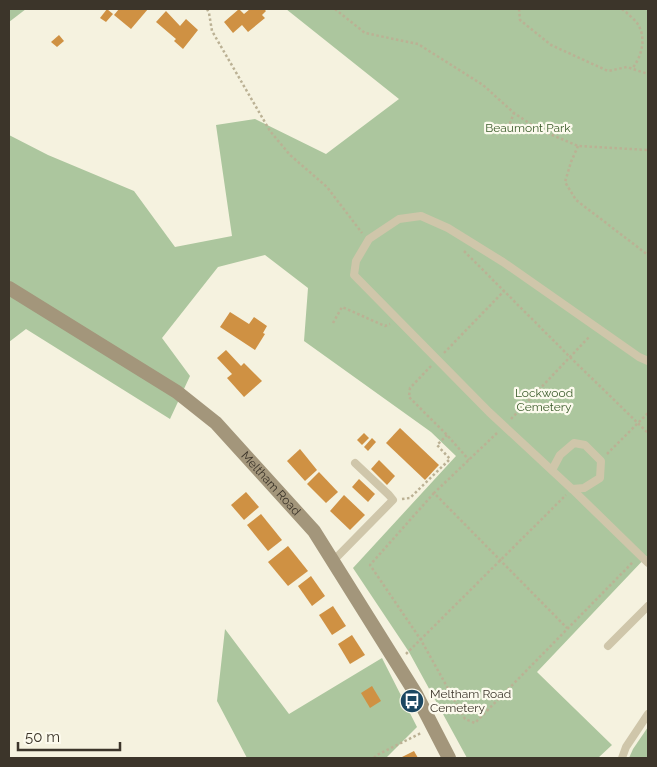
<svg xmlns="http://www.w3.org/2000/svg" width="657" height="767" viewBox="0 0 657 767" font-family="Raleway,sans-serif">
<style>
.green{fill:#acc69e}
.building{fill:#cf9143}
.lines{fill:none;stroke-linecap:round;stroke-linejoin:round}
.path{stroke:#bbb194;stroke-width:2.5;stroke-dasharray:2.5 2.5;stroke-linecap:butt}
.service{stroke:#cfc6aa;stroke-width:8}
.secondary{stroke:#a3967b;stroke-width:14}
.labels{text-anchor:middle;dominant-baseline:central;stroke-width:4.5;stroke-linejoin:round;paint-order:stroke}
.park-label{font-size:12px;fill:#3b5c2b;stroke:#fcfaed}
.street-label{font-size:12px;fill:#3c352a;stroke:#fcfaed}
.poi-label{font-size:12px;fill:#3c352a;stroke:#fcfaed;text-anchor:start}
</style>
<rect width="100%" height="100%" fill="#f5f2df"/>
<!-- green -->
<g class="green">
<path d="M9 9H26L9 22Z"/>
<path d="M286 9H648V555L537 672 612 745 598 758H467L409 652 353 568 456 456 431 432 304 341 308 288 265 255 218 267 162 338 190 376 170 419 26 329 9 342V135L48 155 134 191 175 247 232 236 216 125 255 119 326 154 399 99Z"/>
<path d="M225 629 289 714 382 658 417 727 386 758H247L217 701Z"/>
<path d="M648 727V758H629L633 749Z"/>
</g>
<!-- building -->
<g class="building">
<path d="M107 9 113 14 106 22 100 18Z"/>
<path d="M119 9H148L131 29 114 15Z"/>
<path d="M239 9 244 14 250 9H264L266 11 262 15 265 18 248 32 242 25 233 33 224 22Z"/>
<path d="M166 11 180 26 186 19 198 30 183 49 174 41 176 39 156 22Z"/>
<path d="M59 35 64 41 57 47 51 42Z"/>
<path d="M230 312 249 324 254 317 267 326 263 333 265 334 255 350 220 327Z"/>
<path d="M226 350 241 366 244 363 262 381 244 397 227 378 232 374 217 358Z"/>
<path d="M400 428 439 465 425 480 386 443Z"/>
<path d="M364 433 369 438 362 445 357 440Z"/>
<path d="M372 438 376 442 368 451 364 447Z"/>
<path d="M300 449 317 470 305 481 287 461Z"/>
<path d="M379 460 395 476 387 485 371 469Z"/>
<path d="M319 472 338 492 326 503 307 484Z"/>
<path d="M359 479 375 494 368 502 352 487Z"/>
<path d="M246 492 259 507 244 520 231 505Z"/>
<path d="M344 495 365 515 350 530 330 511Z"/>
<path d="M261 514 282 540 268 551 247 525Z"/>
<path d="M288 546 308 571 288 586 268 562Z"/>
<path d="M311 576 325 596 312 606 298 586Z"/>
<path d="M333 606 346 626 332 635 319 615Z"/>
<path d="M352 635 365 655 350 664 338 644Z"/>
<path d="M372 686 381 701 370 708 361 693Z"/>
<path d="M414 751 418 758H400Z"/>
</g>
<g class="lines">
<!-- path -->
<g class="path">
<path d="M207 9 209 13 212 31 270 131 290 155 327 187 362 233"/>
<path d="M335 9 365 33 418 44 483 85 514 113 538 129 578 146 648 150"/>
<path d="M519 9 520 20 551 45 608 71 627 67 648 74"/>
<path d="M622 9C627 13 633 18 637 23 647 37 642 56 632 69"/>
<path d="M506 133 514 113"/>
<path d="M578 146 571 162 565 182 576 200 648 255"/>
<path d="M464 251 571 358 648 433"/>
<path d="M333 323 342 307 385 326 390 324"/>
<path d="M444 353 504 291"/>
<path d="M431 366 410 388 409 397 447 435 469 460"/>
<path d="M511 419 590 336"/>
<path d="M497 433 434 493 567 628"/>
<path d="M607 454 648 413"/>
<path d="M434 493 370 565 421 640 465 719 475 723 633 562"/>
<path d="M402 499 410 498 450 459 437 445 447 435"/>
<path d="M406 654 566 495"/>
<path d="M374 758 377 755 421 733"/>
</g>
<!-- service -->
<g class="service">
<path d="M648 361 639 357 503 262 448 228 421 216 399 219 369 239 356 261 354 275 489 412 572 489 648 563"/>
<path d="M552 470 560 455 574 443 585 445 601 461 600 478 584 488 572 489"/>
<path d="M333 561 393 500 389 495 355 463"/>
<path d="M608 646 648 606"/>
<path d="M622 758 626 747 648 714"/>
</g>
<!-- secondary -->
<path class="secondary" id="s1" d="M9 288 177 392 216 423 314 531 416 694 449 758"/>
</g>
<!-- icons -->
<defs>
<g id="bus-disc" transform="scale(1.25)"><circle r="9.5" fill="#1b4761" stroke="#fcfaed"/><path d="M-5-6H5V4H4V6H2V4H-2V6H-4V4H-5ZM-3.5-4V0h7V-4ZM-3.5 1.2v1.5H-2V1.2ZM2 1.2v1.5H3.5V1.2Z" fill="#fff"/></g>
</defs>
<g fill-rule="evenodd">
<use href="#bus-disc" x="412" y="701"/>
</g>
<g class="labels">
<!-- park labels -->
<g class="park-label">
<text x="528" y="128">Beaumont Park</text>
<text x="544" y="393">Lockwood<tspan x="544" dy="14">Cemetery</tspan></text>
</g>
<!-- street labels -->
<g class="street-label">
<text stroke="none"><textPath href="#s1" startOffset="329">Meltham Road</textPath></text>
</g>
<!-- poi labels -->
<g class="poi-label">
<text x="430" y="694">Meltham Road<tspan x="430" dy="14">Cemetery</tspan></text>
</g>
</g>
<!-- border -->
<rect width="657" height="767" fill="none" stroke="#3c352a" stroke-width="20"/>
<!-- scale -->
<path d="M18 742v8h102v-8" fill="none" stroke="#3c352a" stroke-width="2.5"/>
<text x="25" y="742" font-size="15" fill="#3c352a" stroke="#fcfaed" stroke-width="4" paint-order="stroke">50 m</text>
</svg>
